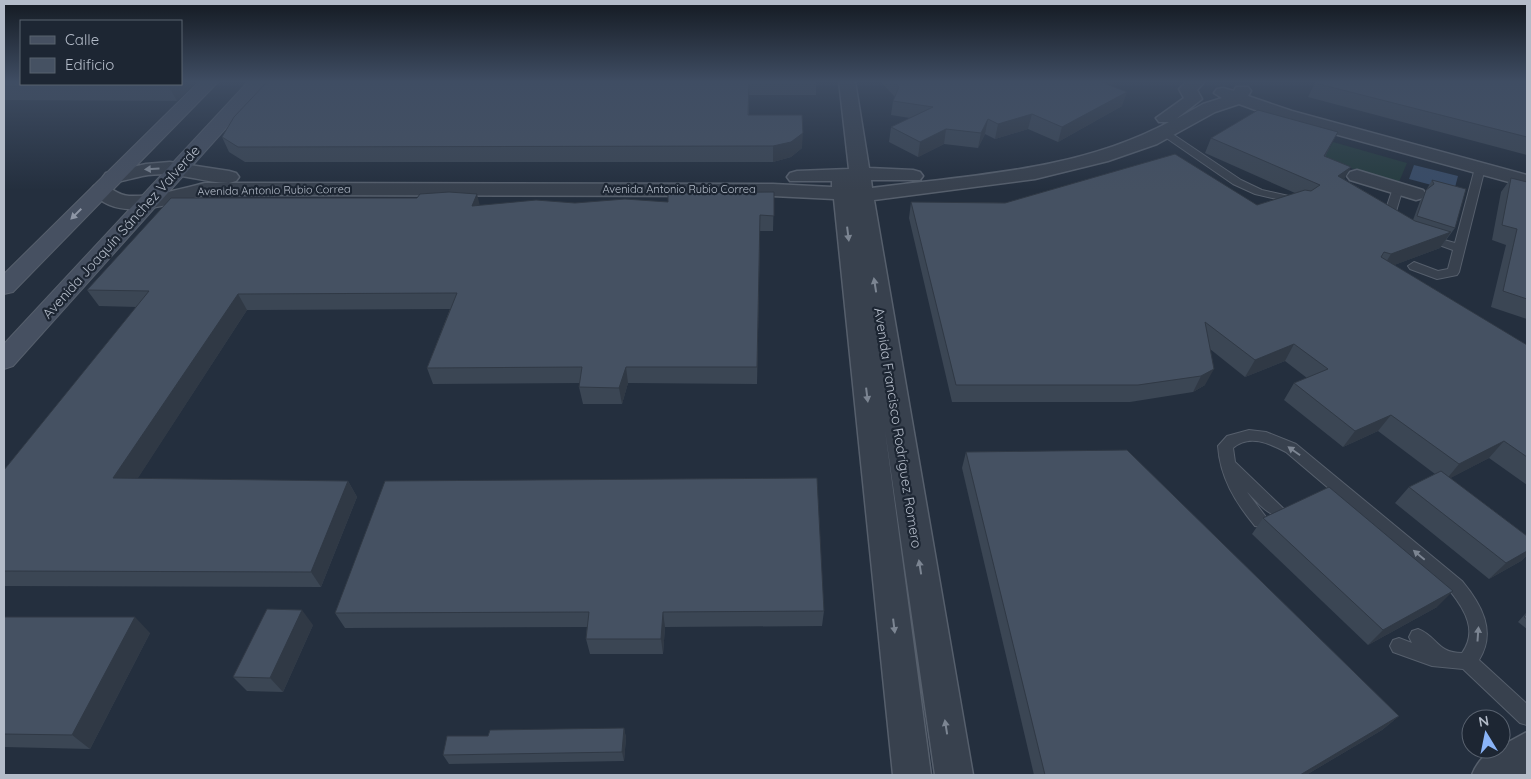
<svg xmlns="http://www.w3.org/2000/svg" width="1531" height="779" viewBox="0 0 1531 779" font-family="Quicksand,sans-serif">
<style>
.green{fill:#263c3f}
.water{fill:#394c67}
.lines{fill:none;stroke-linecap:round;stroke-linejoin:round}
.service-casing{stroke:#565f6c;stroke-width:2}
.minor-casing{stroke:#565f6c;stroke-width:3}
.secondary-casing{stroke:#565f6c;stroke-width:2}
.service{fill:#38414e;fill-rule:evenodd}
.minor{fill:#38414e;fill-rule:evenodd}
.secondary{fill:#465061;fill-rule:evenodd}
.wall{fill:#3b4654}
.shaded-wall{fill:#303945}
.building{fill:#455162;stroke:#303945}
.oneway{fill:#7c8592}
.oneway2{fill:#8e96a5}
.labels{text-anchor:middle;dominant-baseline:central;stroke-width:4.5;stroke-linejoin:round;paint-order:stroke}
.far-street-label{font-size:11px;fill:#b4bcc9;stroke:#1d2633}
.street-label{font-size:14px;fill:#b4bcc9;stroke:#1d2633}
</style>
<rect width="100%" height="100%" fill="#242f3e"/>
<!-- green -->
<path class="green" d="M1333 142 1407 163 1399 182 1323 160Z"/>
<!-- water -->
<path class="water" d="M1414 165 1458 176 1454 191 1409 179Z"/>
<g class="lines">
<!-- service casing -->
<g class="service-casing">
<g id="service">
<path d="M1162 131H1168L1241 180 1262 190 1302 199 1303 201 1298 204 1255 194 1233 184 1162 135Z"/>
<path d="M1480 165 1485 168 1459 272 1457 275 1437 279 1410 269 1408 266 1414 262 1438 271 1448 269 1453 250 1420 238 1426 235 1455 243 1475 168Z"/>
<path d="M1398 185 1403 188 1394 218 1397 222 1391 225 1387 224 1383 218 1393 188Z"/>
<path d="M1249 430 1266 432 1296 444 1462 581C1481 604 1497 631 1479 660L1527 704V725L1520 723 1463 669 1432 666 1393 652 1390 646 1393 640 1399 638 1412 643 1409 637 1412 631 1418 629C1438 637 1437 653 1462 653 1478 631 1465 610 1450 591L1286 452C1269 443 1249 434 1233 448L1235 462 1286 511 1284 515C1270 520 1256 500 1247 492L1269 521 1267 526 1261 527 1255 526C1235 502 1220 477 1218 446L1227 436Z"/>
</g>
</g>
<!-- minor casing -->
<g class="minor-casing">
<g id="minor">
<path d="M839 81H855L869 168 913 170 920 172 923 176 920 180H871L872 188C972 175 1078 171 1169 122H1159L1156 118 1184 98 1179 89 1187 81H1205L1197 90 1202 99 1176 119 1203 104 1222 98 1214 93 1217 89 1223 88 1234 91 1236 87H1248L1251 91 1248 96 1292 111 1527 175V187L1280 119 1239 104 1215 112 1157 144 1108 161 1035 179 874 200 973 775H935L885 430 931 775H893L834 199 773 196 205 195C172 203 115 225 91 190L94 186C109 182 114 195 129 196 154 197 180 189 205 183L773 184 832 187V181H790L787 177 790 173 797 171 849 169Z"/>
<path d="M170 162 229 171 236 173 239 177 236 181 229 183C201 182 176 171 148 175 134 177 119 184 106 181L103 177 106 173 146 164Z"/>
<path d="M1357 170 1423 190 1426 194 1423 198 1416 200 1350 180 1347 176 1350 172Z"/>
<path d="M1527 732V773L1524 775H1472C1476 764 1487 749 1501 749V746Z"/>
</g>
</g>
<!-- secondary casing -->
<g class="secondary-casing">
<g id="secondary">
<path d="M200 81H219L13 292 4 294V274Z"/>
<path d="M249 81H268L13 366 4 369V344Z"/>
</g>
</g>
<!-- service -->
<use href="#service" class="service"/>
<!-- minor -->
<use href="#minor" class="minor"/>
<!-- secondary -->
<use href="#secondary" class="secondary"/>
</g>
<!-- wall -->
<g class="wall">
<path d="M4 81 181 84 177 101 4 100Z"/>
<path d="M268 81H816V95H749V115L802 148 791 157 773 162H245L229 152 222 137Z"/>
<path d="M880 81H1118L1110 85 1122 106 1058 142 1028 129 995 139 985 134 978 148 944 144 918 157 889 142 891 127 910 118 891 115 893 101 895 97Z"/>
<path d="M1527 81V155L1308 97 1315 83Z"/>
<path d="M1211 138 1330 147 1325 157 1344 179 1413 220 1420 201 1432 180 1455 228 1440 248 1394 265 1527 345V485L1489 458 1450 478 1527 536V555L1521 561 1489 579 1395 503 1409 487 1435 474 1378 431 1343 447 1284 400 1294 383 1307 378 1285 361 1245 377 1210 349 1205 385 1193 392 1130 402H952L909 218 911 202 1257 205 1295 193 1205 153Z"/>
<path d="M1511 178 1527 182V319L1491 307 1506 245 1492 240 1501 192Z"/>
<path d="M774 192 773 231H760L757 384 628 383 622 404H583L579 387 580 383 433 384 427 368 450 309 247 310 137 479 348 481 357 497 321 587 4 586V470L137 307 99 306 87 290 480 205 668 202Z"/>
<path d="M966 452 1399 716 1382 730 1306 775H1034L962 468Z"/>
<path d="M1263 518 1437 607 1368 645 1252 534Z"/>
<path d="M824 611 822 626 665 627 663 654H590L586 639 587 627 345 628 335 613Z"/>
<path d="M1527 612V629L1518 622Z"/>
<path d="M4 617 150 633 90 749 4 747Z"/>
<path d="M313 625 283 692 247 691 233 677Z"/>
<path d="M624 728 626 738 624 761 449 764 443 755 488 736Z"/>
</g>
<!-- shaded-wall -->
<g class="shaded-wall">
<path d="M181 81H199L177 101 169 87 173 84H181Z"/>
<path d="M1097 81H1118L1093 94Z"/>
<path d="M1127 92 1122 106 1058 142 1062 127Z"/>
<path d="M1032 114 1028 129 995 139 998 124Z"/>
<path d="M988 119 985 134 978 148 981 133Z"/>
<path d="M946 129 944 144 918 157 920 142Z"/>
<path d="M1338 132 1330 147 1316 172 1324 156Z"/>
<path d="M803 133 802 148 791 157 773 162V146Z"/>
<path d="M1351 167 1342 183 1338 176Z"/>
<path d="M477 194 481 210 472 206Z"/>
<path d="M760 215V231L757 384V367Z"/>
<path d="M1451 232 1440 248 1381 270 1391 254Z"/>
<path d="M238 294 247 310 127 495 113 478Z"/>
<path d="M1294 344 1285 361 1245 377 1255 360Z"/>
<path d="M626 367 628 383 622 404 619 388Z"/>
<path d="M1214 369 1205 385 1193 392 1201 376Z"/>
<path d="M1391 415 1378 431 1343 447 1355 431Z"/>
<path d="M1504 441 1489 458 1445 481 1459 464Z"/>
<path d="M348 481 357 497 321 587 311 572Z"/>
<path d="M1527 551V555L1521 561 1489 579 1506 563Z"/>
<path d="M1453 591 1437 607 1368 645 1383 630Z"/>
<path d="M302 610 313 625 283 692 270 678Z"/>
<path d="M663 612 665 627 663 654 661 639Z"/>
<path d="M135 617 150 633 90 749 72 735Z"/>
<path d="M1399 716 1382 730 1306 775H1300Z"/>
<path d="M624 728 626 738 624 761 622 752Z"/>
</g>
<!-- building -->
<g class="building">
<path d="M4 81H21V84H173L169 87 4 86Z"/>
<path d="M268 81H749L748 115H802L803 133 791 142 773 146 238 147 222 137 234 117Z"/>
<path d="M894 81H1099L1127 92 1062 127 1032 114 998 124 988 119 981 133 946 129 920 142 891 127 933 107 893 101 899 87Z"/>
<path d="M1316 81H1527V137L1315 83Z"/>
<path d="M1258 110 1338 132 1324 156 1351 167 1338 176 1415 221 1451 232 1391 254 1384 252 1381 257 1527 345V457L1504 441 1459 464 1391 415 1355 431 1294 383 1328 369 1294 344 1255 360 1205 322 1214 369 1201 376 1138 385H956L911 202 1005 203 1175 154 1257 205 1305 190 1311 191 1320 185 1211 138Z"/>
<path d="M1511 178 1527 182V299L1503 291 1517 229 1502 225Z"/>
<path d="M1432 180 1466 189 1455 228 1417 216 1426 190 1434 184Z"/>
<path d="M449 192 477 194 472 206 536 200 575 203 625 199 668 202V193L774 192V216L760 215 757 367H626L619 388 579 387 582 367 427 368 457 293 238 294 113 478 348 481 311 572 4 571V470L149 291 87 290 171 198H417L420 194Z"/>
<path d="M1127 450 1399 716 1300 775H1045L966 452Z"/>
<path d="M1441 471 1527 536V551L1506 563 1409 487Z"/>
<path d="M817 478 824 611 663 612 661 639H586L589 612 335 613 385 481Z"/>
<path d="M1329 487 1453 591 1383 630 1263 518Z"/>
<path d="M267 609 302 610 270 678 233 677Z"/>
<path d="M1527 613V619L1524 617Z"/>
<path d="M4 617H135L72 735 4 734Z"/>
<path d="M624 728 622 752 443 755 447 736H488L490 730Z"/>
</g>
<!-- one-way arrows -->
<defs><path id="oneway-solid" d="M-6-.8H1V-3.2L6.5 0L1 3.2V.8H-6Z" transform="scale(1.25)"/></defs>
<g class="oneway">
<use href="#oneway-solid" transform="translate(152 169) rotate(176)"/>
<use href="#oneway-solid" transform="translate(848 234) rotate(83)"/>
<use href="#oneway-solid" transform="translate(875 285) rotate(-99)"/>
<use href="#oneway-solid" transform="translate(867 395) rotate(83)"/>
<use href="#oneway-solid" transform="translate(1294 451) rotate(-145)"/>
<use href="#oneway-solid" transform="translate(1419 555) rotate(-140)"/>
<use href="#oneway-solid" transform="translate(920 567) rotate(-99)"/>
<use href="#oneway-solid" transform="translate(894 626) rotate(83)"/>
<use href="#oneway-solid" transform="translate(1478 634) rotate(-86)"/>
<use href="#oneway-solid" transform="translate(946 727) rotate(-99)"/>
</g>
<use class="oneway2" href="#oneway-solid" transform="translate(76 214) rotate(135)"/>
<!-- sky -->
<linearGradient id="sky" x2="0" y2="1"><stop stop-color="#141a22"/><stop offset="0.43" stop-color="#3f4d63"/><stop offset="1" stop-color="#3f4d63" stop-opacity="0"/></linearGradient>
<rect width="1531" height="190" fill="url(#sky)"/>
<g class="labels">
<!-- far-street labels -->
<g class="far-street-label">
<text x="679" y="189">Avenida Antonio Rubio Correa</text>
<text transform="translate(274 190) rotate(-1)">Avenida Antonio Rubio Correa</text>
</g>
<!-- street labels -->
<g class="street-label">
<text transform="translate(121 232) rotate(-48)">Avenida Joaquín Sánchez Valverde</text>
<text transform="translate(898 428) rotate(81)">Avenida Francisco Rodríguez Romero</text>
</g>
</g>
<!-- border -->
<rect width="1531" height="779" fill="none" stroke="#b4bcc9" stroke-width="10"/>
<!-- legend -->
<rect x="20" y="20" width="162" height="65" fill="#1d2633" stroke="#59626f"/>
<rect x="30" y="36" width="25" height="8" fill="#465061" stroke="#59626f"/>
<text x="65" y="45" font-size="15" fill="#b4bcc9">Calle</text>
<rect x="30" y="58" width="25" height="15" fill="#455162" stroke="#59626f"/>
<text x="65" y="70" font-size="15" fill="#b4bcc9">Edificio</text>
<!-- north arrow -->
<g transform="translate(1486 734) rotate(350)"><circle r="24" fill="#1d2633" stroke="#59626f"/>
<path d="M0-4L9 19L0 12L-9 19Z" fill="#8ab4f8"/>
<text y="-8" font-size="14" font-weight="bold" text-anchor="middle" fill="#b4bcc9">N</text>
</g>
</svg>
